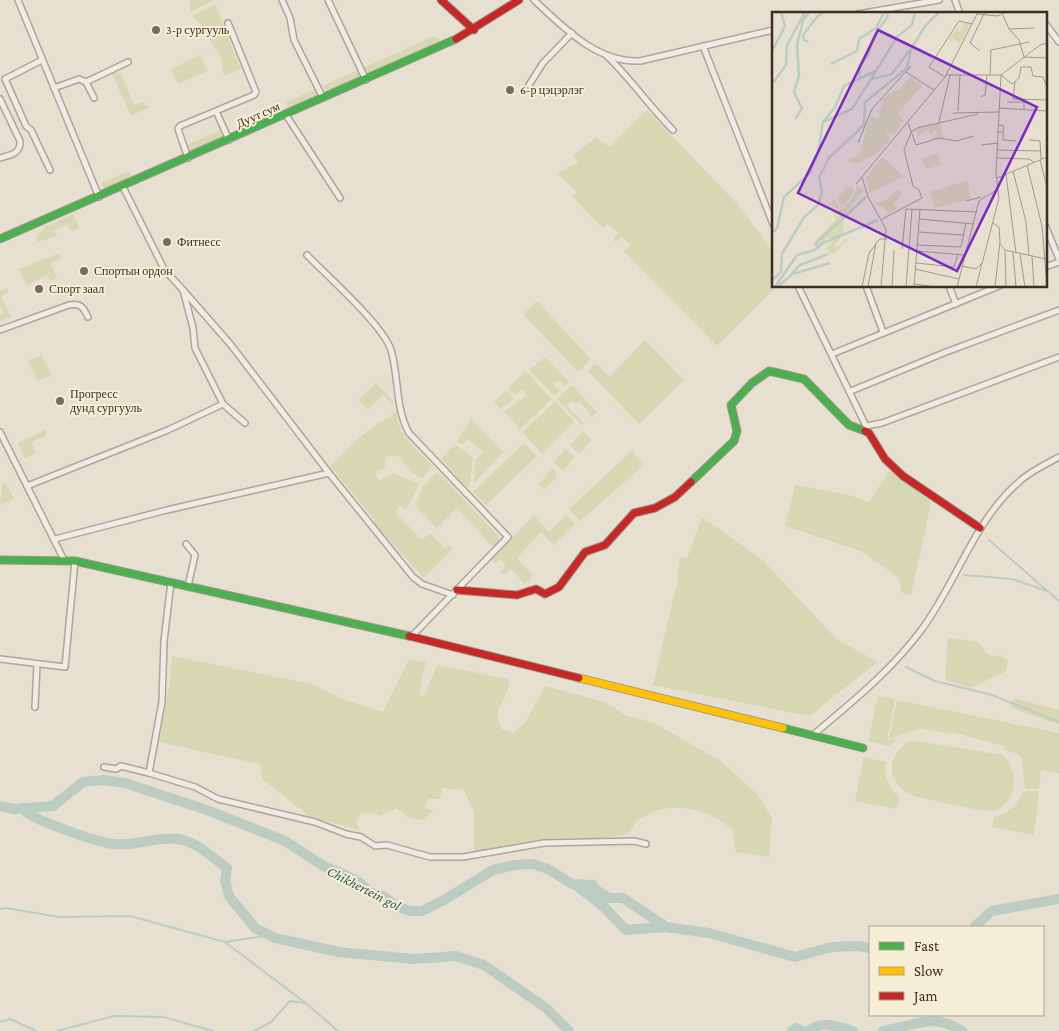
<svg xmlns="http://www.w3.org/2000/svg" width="1059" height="1031" viewBox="0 0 1059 1031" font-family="'Crimson Pro',serif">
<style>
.green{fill:#d6d7b3}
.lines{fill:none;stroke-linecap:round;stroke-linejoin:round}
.stream{stroke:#bcccc2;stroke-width:2}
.river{stroke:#bcccc2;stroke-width:10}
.street-casing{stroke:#ada599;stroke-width:8}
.fast-casing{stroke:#9c958a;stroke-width:9}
.slow-casing{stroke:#9c958a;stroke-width:9}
.jam-casing{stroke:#9c958a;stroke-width:9}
.street{stroke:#efebe3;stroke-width:5}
.fast{stroke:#4caf50;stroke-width:7}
.slow{stroke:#ffc107;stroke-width:7}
.jam{stroke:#c62828;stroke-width:7}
.poi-dot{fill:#786c5e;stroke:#f7eed8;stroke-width:2}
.labels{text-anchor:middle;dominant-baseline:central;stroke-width:4;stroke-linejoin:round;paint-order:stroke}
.poi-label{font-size:12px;fill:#3d2e20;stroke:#f7eed8;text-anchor:start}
.street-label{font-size:12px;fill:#3d2e20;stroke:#f7eed8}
.water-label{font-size:14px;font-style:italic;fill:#2f5d5a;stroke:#f7eed8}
.inset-river{fill:none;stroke:#bcccc2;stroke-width:2.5}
.inset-road{fill:none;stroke:#a3998a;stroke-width:1}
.view{fill:#7b2cbf;fill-opacity:0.15;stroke:#7b2cbf;stroke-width:2.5}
.inset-edge{fill:none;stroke:#3d2e20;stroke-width:2.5}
</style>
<rect width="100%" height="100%" fill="#e7e0d1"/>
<!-- green -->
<g class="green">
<path d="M190 0H213V1L190 12Z"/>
<path d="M215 4 241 69 224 76 221 58 200 23 192 16Z"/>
<path d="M434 36 440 39V42L367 76 363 68Z"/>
<path d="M200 55 208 71 178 84 171 69Z"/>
<path d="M358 70 362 78 337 89H324L323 86Z"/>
<path d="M115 72 121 73 134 105 143 102 146 106H152L131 116 112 74Z"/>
<path d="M316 89 318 93 313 99 289 110 286 102Z"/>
<path d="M270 109 273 116 255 124 248 123 246 119Z"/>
<path d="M647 110 739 206 773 252V286H777L717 346 624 251 630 245 621 236 616 242 613 240 618 232 607 224 603 229 573 197 577 192 557 173 578 162 574 155 596 137 609 147Z"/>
<path d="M221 130 224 137 190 153 187 145Z"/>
<path d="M128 171 132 178 105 190 101 183Z"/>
<path d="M73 214 80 228 72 232 68 224 54 230 57 236 37 242V234L44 230 43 228Z"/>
<path d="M60 253V258L51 263 57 278 50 281 47 275 27 285 19 269Z"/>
<path d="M7 288 8 292 1 296 11 317 0 321V315L3 313 0 306V289L1 291Z"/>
<path d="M537 301 591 359 578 372 523 314Z"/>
<path d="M645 340 684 380 639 424 588 371 595 363 610 377Z"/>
<path d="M42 355 51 375 38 381 28 361Z"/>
<path d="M545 357 569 382 564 386 558 380 554 385 560 390 554 396 529 370Z"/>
<path d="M526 371 552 399 520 429 504 412 527 395 521 389 515 395 508 388Z"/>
<path d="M376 383 394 402 392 404 383 395 368 410 358 400Z"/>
<path d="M572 385 597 412 591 417 589 415 590 413 579 402 575 404 571 401 567 406 584 423 582 425 557 399Z"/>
<path d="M506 390 513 397 512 400 501 409 494 402Z"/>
<path d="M555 401 574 421 542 454 523 432Z"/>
<path d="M397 411C395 434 419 451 433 466L422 478 412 473 398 456 390 455 385 458V467L375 473 379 481 393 473 419 484 406 510 400 506 395 512 422 540 430 533 445 549 449 545 453 549 424 578 373 523 375 520 330 466 361 436Z"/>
<path d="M471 419 503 452 474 483 475 461 483 452 467 439 463 445 457 442Z"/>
<path d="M45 430 47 435 31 442 35 453 25 458 18 443Z"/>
<path d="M583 431 592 440 579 454 570 445Z"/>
<path d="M524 443 537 456 486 505 473 492Z"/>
<path d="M455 444 473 458 470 486 468 488 441 459Z"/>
<path d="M566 449 575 457 563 471 553 462Z"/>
<path d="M632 451 644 465 580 521 569 509Z"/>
<path d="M552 468 557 472 555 474 557 477 544 490 538 485Z"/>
<path d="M890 470 931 502 911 596 901 592 899 578 863 552 785 526 795 485 849 495 869 502Z"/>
<path d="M438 472 501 539 494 548 457 508 437 528 415 506 424 485Z"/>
<path d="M6 482 14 499 0 505 2 484Z"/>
<path d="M534 515 549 532 566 515 575 524 554 545 541 532 517 558 533 576 525 584 511 569 504 575 501 571 506 565 500 559 495 564 492 560Z"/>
<path d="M702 517 764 561 836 639 878 662 809 716 653 685 678 579 677 577 680 557 687 558 688 556Z"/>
<path d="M948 638 978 642 985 652 992 657 1000 655 1008 661 1006 671 971 688 945 680Z"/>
<path d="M172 656 312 684 343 699 383 712 409 659 426 662 419 693 423 698 437 665 509 679 508 689 497 713 501 729 513 733 525 723 545 686 605 702 625 715 654 723 721 761 757 794 772 818 769 857 736 852 732 829C705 808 672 798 640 819 635 822 632 830 628 834L601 838 540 839 474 853V812L464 790 442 788 440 799H428L424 808 433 810 425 820 410 818 396 808 381 816 374 813 360 814 356 823 360 830 309 816 262 779 260 764 159 742 170 680Z"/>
<path d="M878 696 895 699 887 740 898 738 889 746 868 741Z"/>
<path d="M1014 698 1059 710V725L1010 707Z"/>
<path d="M897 700 1059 733V773L1041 770 1039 789H1025L1022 759 1018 754 1004 750V746L952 732 951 734 921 728 889 739Z"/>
<path d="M911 740 1002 755C1010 761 1014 772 1014 782 1013 793 1008 805 997 810 986 814 928 799 913 796 885 782 885 757 911 740Z"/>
<path d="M864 757 886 762C881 775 891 790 900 799L895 809 855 801Z"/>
<path d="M1024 791H1039L1034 835 992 827 994 817C1010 813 1015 806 1024 791Z"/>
</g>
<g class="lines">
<!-- stream -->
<g class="stream">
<path d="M989 540 1059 601"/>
<path d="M964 575 1012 579 1047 591"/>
<path d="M906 667 935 681 992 695 1059 722"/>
<path d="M0 909 6 908 59 917 130 916 225 942 265 936 275 938"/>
<path d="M226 943 307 1004 338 1031"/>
<path d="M0 1022 10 1019 36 1031"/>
<path d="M57 1031 114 1016 163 1017 213 1031"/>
<path d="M254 1031 271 1022 290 1001 305 1003"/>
</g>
<!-- river -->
<g class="river">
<path d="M0 806 14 809 53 806 83 782 104 780 125 783 207 810 285 841 325 867 344 874 360 883 369 892 383 896 396 906 410 911H422L444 900 493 870 515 865 533 864 548 869 572 884 593 885 596 890 609 898H623L666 927 709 933 795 957 832 947 859 946 870 948"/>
<path d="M22 808C28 819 98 842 113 844 133 847 158 836 178 839 196 841 213 858 227 868L225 880 229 896 255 928 275 938 339 952 414 959 456 956 484 965 546 1008 569 1031"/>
<path d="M577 886 604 907 626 930 666 927"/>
<path d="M974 927 992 911 1059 899"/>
<path d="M792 1031 796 1028 803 1031"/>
<path d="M809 1031C822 1019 838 1027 853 1031"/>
<path d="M883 1031C913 1026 934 1012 962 1031"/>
</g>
<!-- street casing -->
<g class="street-casing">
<g id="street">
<path d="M18 0 99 197"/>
<path d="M282 0 290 18 294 40 323 98"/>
<path d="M328 0 366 80"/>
<path d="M534 0C563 27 597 63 640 61L773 30"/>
<path d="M955 0 960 14"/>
<path d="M858 14 939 0"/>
<path d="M1045 23 1059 42"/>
<path d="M703 46 773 224"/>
<path d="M607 56C631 79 649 106 673 130"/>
<path d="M42 60 5 79 26 126 31 130 50 170"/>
<path d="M86 82 128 62"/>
<path d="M529 85 543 63 572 33"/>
<path d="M54 88 79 79 86 82 94 98"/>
<path d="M0 99 20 141C21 154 10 155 0 158"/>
<path d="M216 111 254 95 256 92 228 23"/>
<path d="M286 115 340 198"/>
<path d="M188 158 178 129 180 126 216 111 229 140"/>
<path d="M123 187 164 269 183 290 193 328 195 348 223 404 245 423"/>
<path d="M1045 225 1059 259"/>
<path d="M307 255C327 276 383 325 391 350 399 377 395 408 409 433L508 537 411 637"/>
<path d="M1045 267 1059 262"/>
<path d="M798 286 866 426 882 423 1059 357"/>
<path d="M866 286 883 332"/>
<path d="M949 286 956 304"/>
<path d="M183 290 231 345 329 473 413 577 422 584 453 595"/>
<path d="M0 330 69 305C81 303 83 307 88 317"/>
<path d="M832 354 999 286"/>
<path d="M851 391 946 352 1059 310"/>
<path d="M0 432 64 560"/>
<path d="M27 486 168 430 223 404"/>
<path d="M55 539 167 510 329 473"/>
<path d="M186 544 195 555 188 586"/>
<path d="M0 659 65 667 75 561"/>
<path d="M35 707 37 665"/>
<path d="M813 735C852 702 891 671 922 629 957 582 974 520 1020 481 1031 471 1046 464 1059 457"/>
<path d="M104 767 116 769 121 766 149 773 195 787 218 799 315 822 346 834 361 837 375 846 387 845 430 857H463L544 843 634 841 646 844"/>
<path d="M149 773 162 702 164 641 171 582"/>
</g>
</g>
<!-- fast casing -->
<g class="fast-casing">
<g id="fast">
<path d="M0 239 456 39"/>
<path d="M691 482 734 441 737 431 731 405 752 383 769 371 804 379 849 425 865 431"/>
<path d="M0 560 75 561 409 636"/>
<path d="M783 728 863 748"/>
</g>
</g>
<!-- slow casing -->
<g class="slow-casing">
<path id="slow" d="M579 678 783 728"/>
</g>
<!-- jam casing -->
<g class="jam-casing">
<g id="jam">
<path d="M441 0 474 30"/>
<path d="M456 39 519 0"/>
<path d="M865 431 869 433 885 459 903 476 980 528"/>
<path d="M457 590 517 595 536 589 545 594 559 587 585 552 605 545 634 513 655 508 675 497 691 482"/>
<path d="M409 636 579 678"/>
</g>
</g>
<!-- street -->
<use href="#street" class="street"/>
<!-- fast -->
<use href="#fast" class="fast"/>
<!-- slow -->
<use href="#slow" class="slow"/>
<!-- jam -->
<use href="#jam" class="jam"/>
</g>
<!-- markers -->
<g class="poi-dot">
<circle cx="156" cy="30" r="5"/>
<circle cx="510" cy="90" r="5"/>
<circle cx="167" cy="242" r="5"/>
<circle cx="84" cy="271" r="5"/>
<circle cx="39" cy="289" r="5"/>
<circle cx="60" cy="401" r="5"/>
</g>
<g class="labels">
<!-- poi labels -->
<g class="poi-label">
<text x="166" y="30">3-р сургууль</text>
<text x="520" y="90">6-р цэцэрлэг</text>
<text x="177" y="242">Фитнесс</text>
<text x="94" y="271">Спортын ордон</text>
<text x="49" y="289">Спорт заал</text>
<text x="70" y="394">Прогресс<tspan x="70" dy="14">дунд сургууль</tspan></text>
</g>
<!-- street labels -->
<g class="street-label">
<text transform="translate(258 115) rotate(-24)">Дуут сум</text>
</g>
<!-- water labels -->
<g class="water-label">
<text transform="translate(364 888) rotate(27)">Chikhertein gol</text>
</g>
</g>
<!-- overview -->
<g transform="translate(772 12)">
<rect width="275" height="275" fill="#e7e0d1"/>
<path d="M192 11 198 12 191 27 187 31 181 27 179 30 177 28 185 15 188 20ZM138 64 151 73 126 101 132 109 131 111 126 108 129 113 122 123 113 119 118 128 104 142 85 152 75 149 88 142 98 104 108 107 106 99 112 90 110 89 116 82 127 78ZM168 111 172 126 160 127 165 121 163 118 159 124 156 118 146 124 144 117ZM166 141 169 153 163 154 161 150 162 155 154 157 151 150 155 148 151 150 150 147ZM110 145 132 165 97 181 94 166ZM196 168 199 187 163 196 158 180ZM85 173 92 178 71 205 81 199 72 208 71 223 60 236 71 232 73 226 76 228 63 241 56 242 57 237 53 238 63 226H53V230L44 236 42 231 64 207 60 198 65 201 68 198 58 192 63 186 66 194 72 196 83 183ZM75 175H80L82 180 73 193H69L65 187ZM125 177 130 181 122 192 125 197 117 201 104 191 115 187Z" fill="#d6d7b3"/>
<path class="inset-river" d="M36 30 32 28 31 23 45 5 52 0M0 39 13 14 9 0M59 52 85 39 87 27 104 16 112 0M87 67 88 53 96 44 102 24 116 4 114 0M99 67 125 25 140 13 143 0M0 72 14 53 15 33 33 0M23 107 30 97 22 80 27 64 25 33 31 9 37 0M51 110 63 95 72 74 103 59M0 221 5 216 12 185 38 161 46 141 51 110 80 97 99 67 120 62 137 39M45 235 44 231 94 185M20 261 28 253 56 242M0 268 9 260 10 242 32 205 46 193 50 180 47 166 57 146 92 113 93 90 135 56 139 37 153 14 167 0M3 275 25 243 43 238 51 231 106 208M6 275 20 262 58 251"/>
<path class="inset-road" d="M205 2 226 4 234 0M231 3 237 17 262 16M237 17 247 28 252 45M208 39 198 31 213 0M252 45 275 46M134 60 162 78M174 63H229L240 72 247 66 249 55H259L261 64 271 65 275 75M218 63 219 38 257 30M173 65 157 55 187 9 200 12M243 70 241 87 275 88M209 85 213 83 215 63M235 90H252V97M227 96 274 99M186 99 188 63M181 101 227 100M167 110 178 63M136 111 144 133 167 126 184 129 202 124M139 120 145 116 206 102M226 120H231L232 114 226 113M231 120V128L244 129M257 128 268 129 269 147M86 131 100 97 139 54M209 133 226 131M225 138 268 139M225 146 257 147 262 150M268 148 275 175M255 153 270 214 275 275M241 159 254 210 257 244M234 162 244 241M90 165 96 185 114 217 109 275M225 166 275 145M84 172 173 65 206 0M194 189 209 185M110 207 150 186 147 178 141 174 132 138 139 121M147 207 202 212M221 211 227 215 228 230 223 275M146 220 191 223M228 232 233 238 274 247M145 233 189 235 194 211M130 237 134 197 205 200M145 239 193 243M233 239 234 275M241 240 244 275M248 242 253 275M260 244 262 275M144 251 182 255 186 242M190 254 204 257 210 251M143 257 187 267M143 272 163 275M90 275 97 241 104 232M96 275 104 231 108 227H115M120 275 122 238M134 275 140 197M142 275 148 197M185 275 207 189 226 177M204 275 227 186 224 161 229 63 268 33 275 31"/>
<path class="view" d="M106 18 265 95 185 259 26 181Z"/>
<rect width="275" height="275" class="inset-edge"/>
</g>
<!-- legend -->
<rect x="869" y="926" width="175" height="90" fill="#f7eed8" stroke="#ada18e"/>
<rect x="879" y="942" width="25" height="8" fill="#4caf50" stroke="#ada18e"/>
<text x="914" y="951" font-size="15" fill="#3d2e20">Fast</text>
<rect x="879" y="967" width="25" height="8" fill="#ffc107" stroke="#ada18e"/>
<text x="914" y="976" font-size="15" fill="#3d2e20">Slow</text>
<rect x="879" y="992" width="25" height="8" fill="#c62828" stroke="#ada18e"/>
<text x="914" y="1001" font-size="15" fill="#3d2e20">Jam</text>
</svg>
